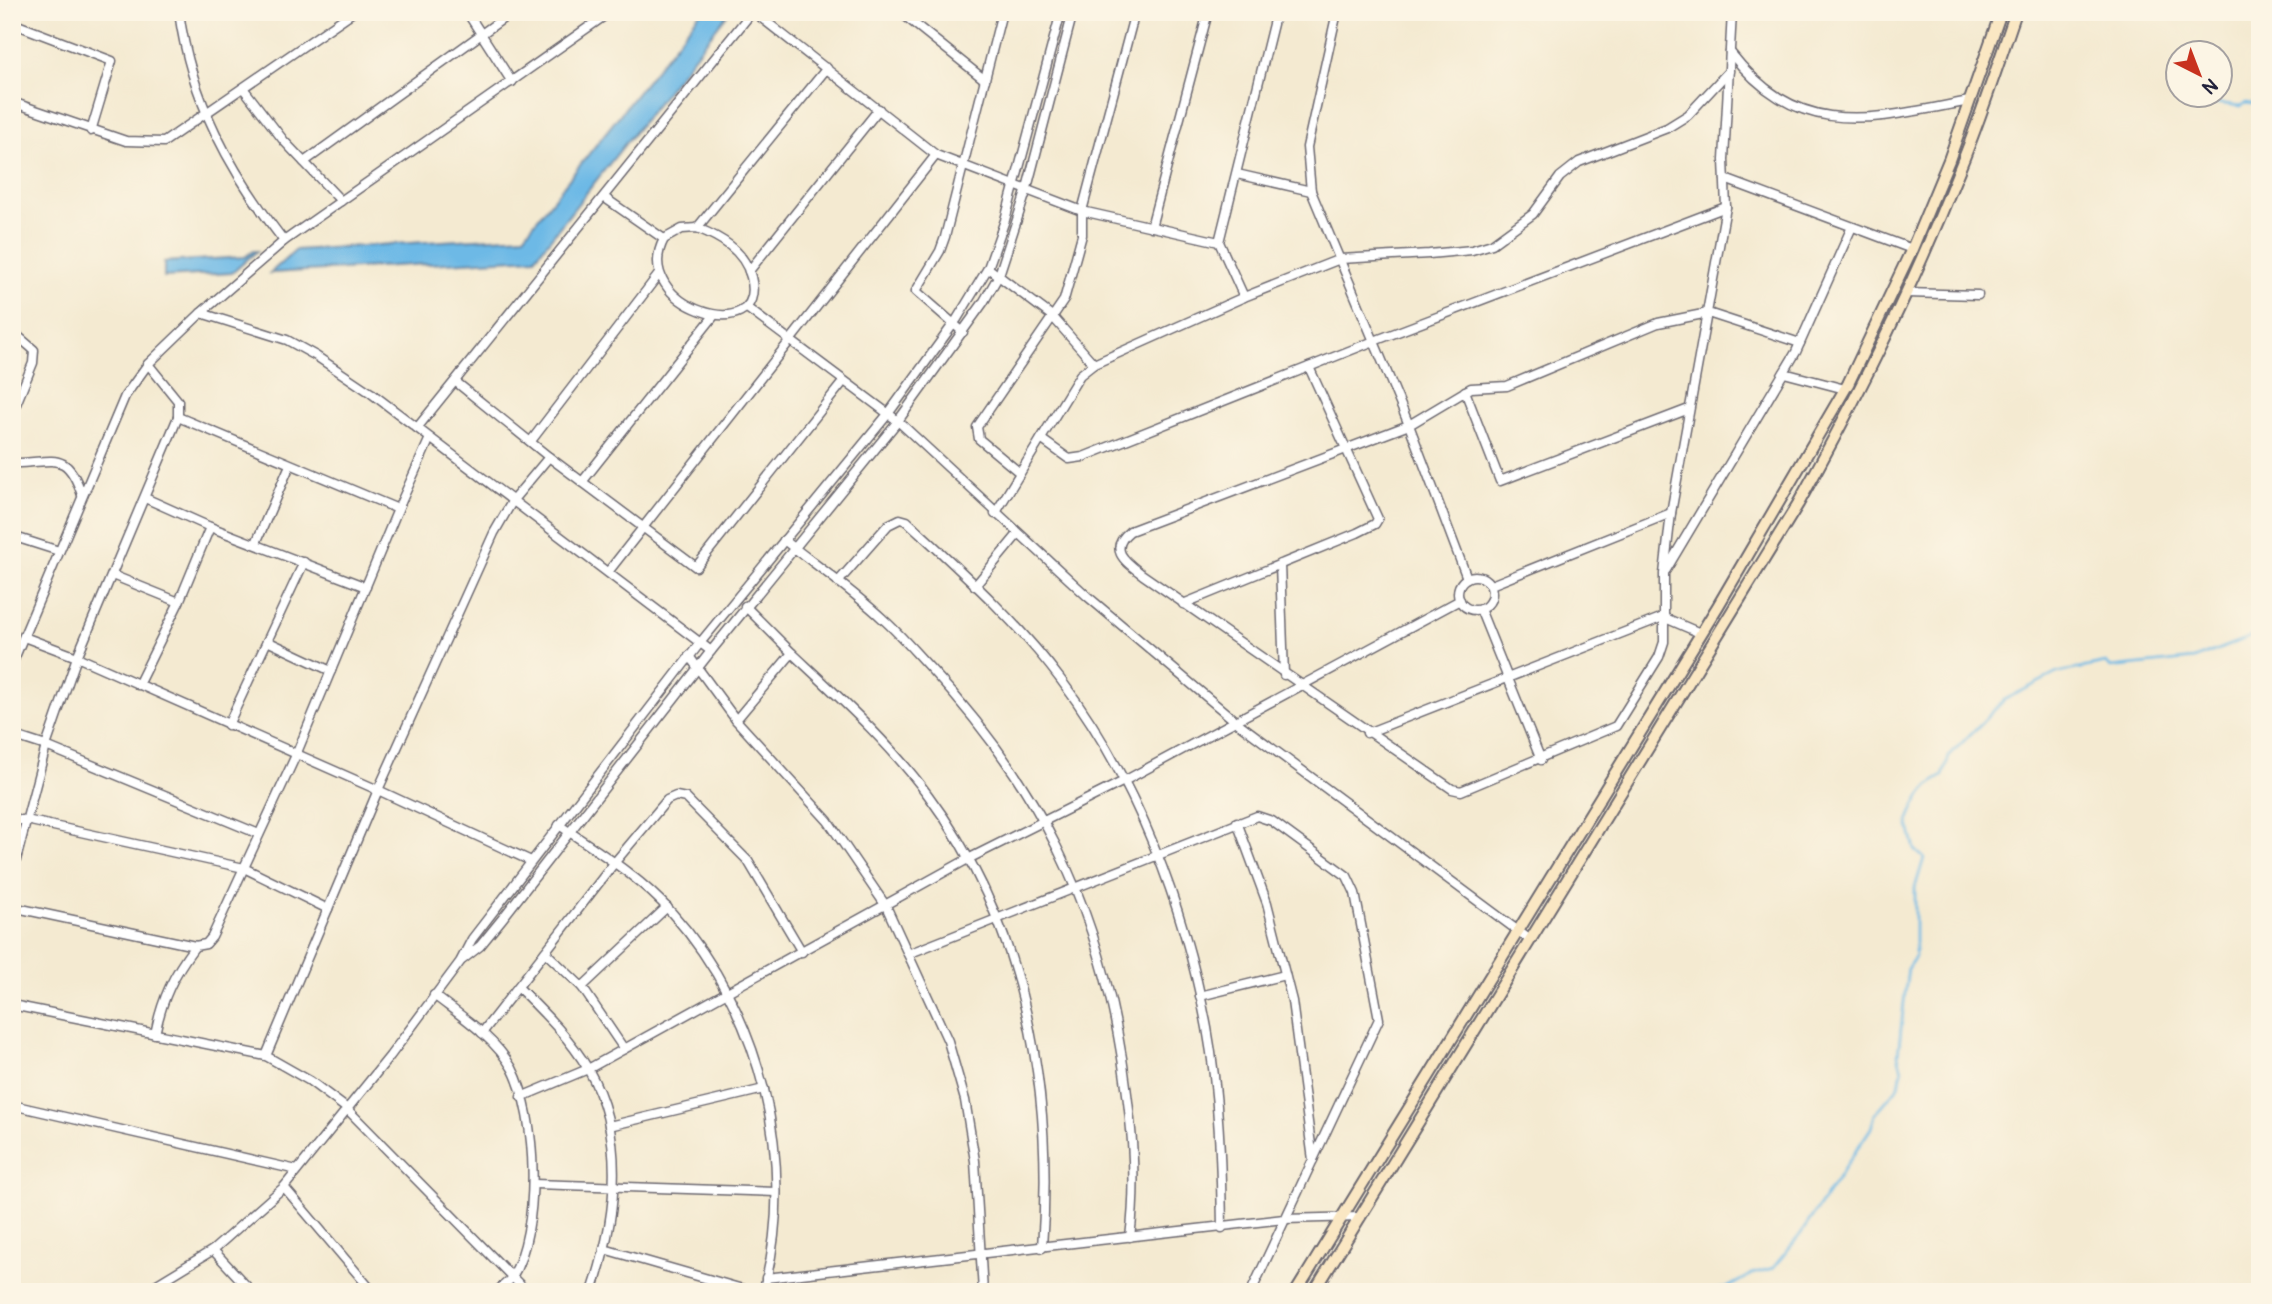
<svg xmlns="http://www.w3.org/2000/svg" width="2272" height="1304" viewBox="0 0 2272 1304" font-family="Pangolin,sans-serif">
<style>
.water{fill:#6db9e6;stroke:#486e90;stroke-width:2}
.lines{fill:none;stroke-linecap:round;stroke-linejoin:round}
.stream{stroke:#6db9e6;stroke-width:2.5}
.street-casing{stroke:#6c6870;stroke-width:11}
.secondary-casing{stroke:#6c6870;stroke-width:14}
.street{stroke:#fff;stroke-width:8}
.secondary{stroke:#fae7c3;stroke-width:10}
</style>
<rect width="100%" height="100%" fill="#fcf5e5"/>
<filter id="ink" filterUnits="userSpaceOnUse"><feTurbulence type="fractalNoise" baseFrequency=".0143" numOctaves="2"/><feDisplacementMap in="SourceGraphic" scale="14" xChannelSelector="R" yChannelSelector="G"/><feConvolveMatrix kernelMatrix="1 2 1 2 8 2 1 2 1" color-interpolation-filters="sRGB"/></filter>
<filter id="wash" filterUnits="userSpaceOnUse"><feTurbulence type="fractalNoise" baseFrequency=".00686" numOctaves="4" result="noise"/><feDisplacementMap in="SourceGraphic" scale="28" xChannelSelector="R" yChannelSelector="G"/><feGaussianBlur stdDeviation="1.57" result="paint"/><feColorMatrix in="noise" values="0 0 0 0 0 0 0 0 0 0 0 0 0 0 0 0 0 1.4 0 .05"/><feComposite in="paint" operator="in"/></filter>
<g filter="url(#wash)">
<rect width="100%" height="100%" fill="#f4ead1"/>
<!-- water -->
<g class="water">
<path d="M701 12H729L535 258 270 273 296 250 524 236Z"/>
<path d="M253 251H257L232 273 164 277V262L245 257Z"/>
</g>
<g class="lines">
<!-- stream -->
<g class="stream">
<path d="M2183 99 2241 106 2246 103 2260 105"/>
<path d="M1706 1292 1727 1288 1752 1274 1773 1268 1800 1235 1871 1128 1875 1114 1899 1086 1902 1070 1898 1055 1908 967 1915 957V888L1924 858 1915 850 1908 822C1915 803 1924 786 1943 776L1949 756 2004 700 2057 673 2106 663 2111 668 2194 659 2260 633"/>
</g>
</g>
</g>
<g filter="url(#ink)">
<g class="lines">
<!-- street casing -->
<g class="street-casing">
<g id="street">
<path d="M179 12C191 101 230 171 284 241"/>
<path d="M467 12 512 82"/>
<path d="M754 12 936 155 1082 211 1219 242"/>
<path d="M900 12 985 80"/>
<path d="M1337 12 1307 147 1311 191 1409 425 1467 578"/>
<path d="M1732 12 1724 160 1726 207 1671 513 1664 574V642L1659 657 1616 726 1461 791 1452 789 1143 575C1126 562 1107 550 1130 531L1409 425 1471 388 1507 386 1658 323 1708 313 1800 343"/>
<path d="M12 23 112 61 91 131"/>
<path d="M1730 52C1800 142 1872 119 1970 101"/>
<path d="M243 88 284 141 341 201"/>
<path d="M12 102 126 141 164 142 353 12"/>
<path d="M304 162 512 12"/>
<path d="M1237 174 1311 191"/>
<path d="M1725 179 1912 249"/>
<path d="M605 198 664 239"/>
<path d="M1151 227 1208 12"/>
<path d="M697 228C720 237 744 250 751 277 770 350 628 307 664 239L682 229Z"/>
<path d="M697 228 827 68"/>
<path d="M988 268 1052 316 1094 364"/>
<path d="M749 271 879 109"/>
<path d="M1906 293 1978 295"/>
<path d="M1244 297 1219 242 1276 12"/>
<path d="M747 308 898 421 1087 596 1234 720 1529 939"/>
<path d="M201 313 284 241 610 12"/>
<path d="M12 331 34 350 33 363 12 414"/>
<path d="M963 332 916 291 940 251 945 237 1002 12"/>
<path d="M1784 373 1845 389"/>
<path d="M456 382 549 457 696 567 843 382"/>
<path d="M1465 391 1500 481 1689 409"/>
<path d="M417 428 752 12"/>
<path d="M1041 439 1069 459 1083 457 1374 341 1726 207"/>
<path d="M531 441 659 274"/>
<path d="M12 463C52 464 66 447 82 495"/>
<path d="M1020 473 979 439 977 427 1064 300 1082 235V211L1135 12"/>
<path d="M582 482 713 317"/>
<path d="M398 509 430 438"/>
<path d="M995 514 1080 375 1094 364 1244 297 1340 259 1429 254 1472 250 1492 244 1533 214 1560 177 1579 162 1667 128 1688 115 1729 71"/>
<path d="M210 527 366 587"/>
<path d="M12 536 59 551"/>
<path d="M784 540C817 566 852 590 883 619 900 634 915 652 931 669 1038 784 1097 902 1122 1058 1131 1118 1138 1176 1130 1237"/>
<path d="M256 543 290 465"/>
<path d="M1280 564 1284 675"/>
<path d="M1666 570 1796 352 1851 229"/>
<path d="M608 572 936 155"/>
<path d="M112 575 179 602"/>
<circle cx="1475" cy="593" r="17"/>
<path d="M838 582 888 525 900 519 907 521C961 571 1017 621 1061 680 1137 780 1184 906 1207 1028 1219 1094 1221 1162 1222 1228"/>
<path d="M1491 585 1671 513"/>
<path d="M975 586 1018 534"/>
<path d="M1183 604 1357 533 1375 524 1378 519 1309 367"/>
<path d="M745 606 792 653"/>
<path d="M1480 609 1541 760"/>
<path d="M24 637 77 657 378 790 531 861"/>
<path d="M267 641 331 671"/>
<path d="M689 656 736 720 792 653C840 698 889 742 928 795 1025 925 1054 1090 1042 1248"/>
<path d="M12 664 125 396 148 364 201 313 287 340 316 356 371 393 711 651"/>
<path d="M138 685 179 602 210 527 145 498"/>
<path d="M736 720 828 821 886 906 948 1041 965 1100 975 1161 983 1292"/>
<path d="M228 725 304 562"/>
<path d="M1367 733 1663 617 1700 633"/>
<path d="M12 735 46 746 259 834"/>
<path d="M12 820H26L244 868 328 909"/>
<path d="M1237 822 1267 903 1292 1001 1313 1160"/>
<path d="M559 825C599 852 640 877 672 913 761 1012 799 1163 763 1292"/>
<path d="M12 875 46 746 77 657 178 417V401L148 364"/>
<path d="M12 907 195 946 206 944 212 937 296 755 398 509 178 417"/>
<path d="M545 952 582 987 624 1049"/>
<path d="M908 954 1257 816 1272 821 1347 876 1355 893 1379 1019 1251 1292"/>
<path d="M462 960 480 946 502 919 711 651 898 421 983 303 999 275 1026 192 1073 12"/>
<path d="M518 987C543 1012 570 1038 588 1069 627 1137 616 1220 592 1292"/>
<path d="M582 987 667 907"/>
<path d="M434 995C461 1016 494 1037 512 1068 538 1117 541 1230 512 1277 508 1283 501 1287 496 1292"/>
<path d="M1200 996 1285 975"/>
<path d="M12 1005 266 1056 310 1081 346 1108 527 1292"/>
<path d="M482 1033 615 862 667 800 676 796 686 798 748 861 802 952"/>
<path d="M155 1034C162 999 173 975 195 946"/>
<path d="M266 1056 378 790 494 533 513 500 549 457"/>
<path d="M521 1097 588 1069 968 859 1124 781 1460 600"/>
<path d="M12 1105 297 1170"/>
<path d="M609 1126 764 1089"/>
<path d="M534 1184 776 1192"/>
<path d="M284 1187 373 1292"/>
<path d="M604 1249 753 1292"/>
<path d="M213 1250 252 1292"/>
<path d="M766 1278 1284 1219 1361 1217"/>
<path d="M144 1292 213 1250 284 1187 390 1056 460 962 472 939 700 643 888 414 957 319 988 268 1005 220 1061 12"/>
</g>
</g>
<!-- secondary casing -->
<g class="secondary-casing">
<g id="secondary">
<path d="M1296 1292 1718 606 1848 384 1912 249 1949 160 2001 12"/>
<path d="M1314 1292 1798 504C1859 395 1914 284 1960 168 1981 117 1998 64 2016 12"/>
</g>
</g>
<!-- street -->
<use href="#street" class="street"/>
<!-- secondary -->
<use href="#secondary" class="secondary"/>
</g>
</g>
<!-- margin -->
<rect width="2272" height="1304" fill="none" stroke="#fcf5e5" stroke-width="42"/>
<!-- north arrow -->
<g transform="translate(2199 74) rotate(138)"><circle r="33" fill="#fcf5e5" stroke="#a5a1a1" stroke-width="2"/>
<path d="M0-5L12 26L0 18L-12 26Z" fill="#c8321e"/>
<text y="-10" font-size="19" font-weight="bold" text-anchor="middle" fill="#22223b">N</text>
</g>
</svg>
